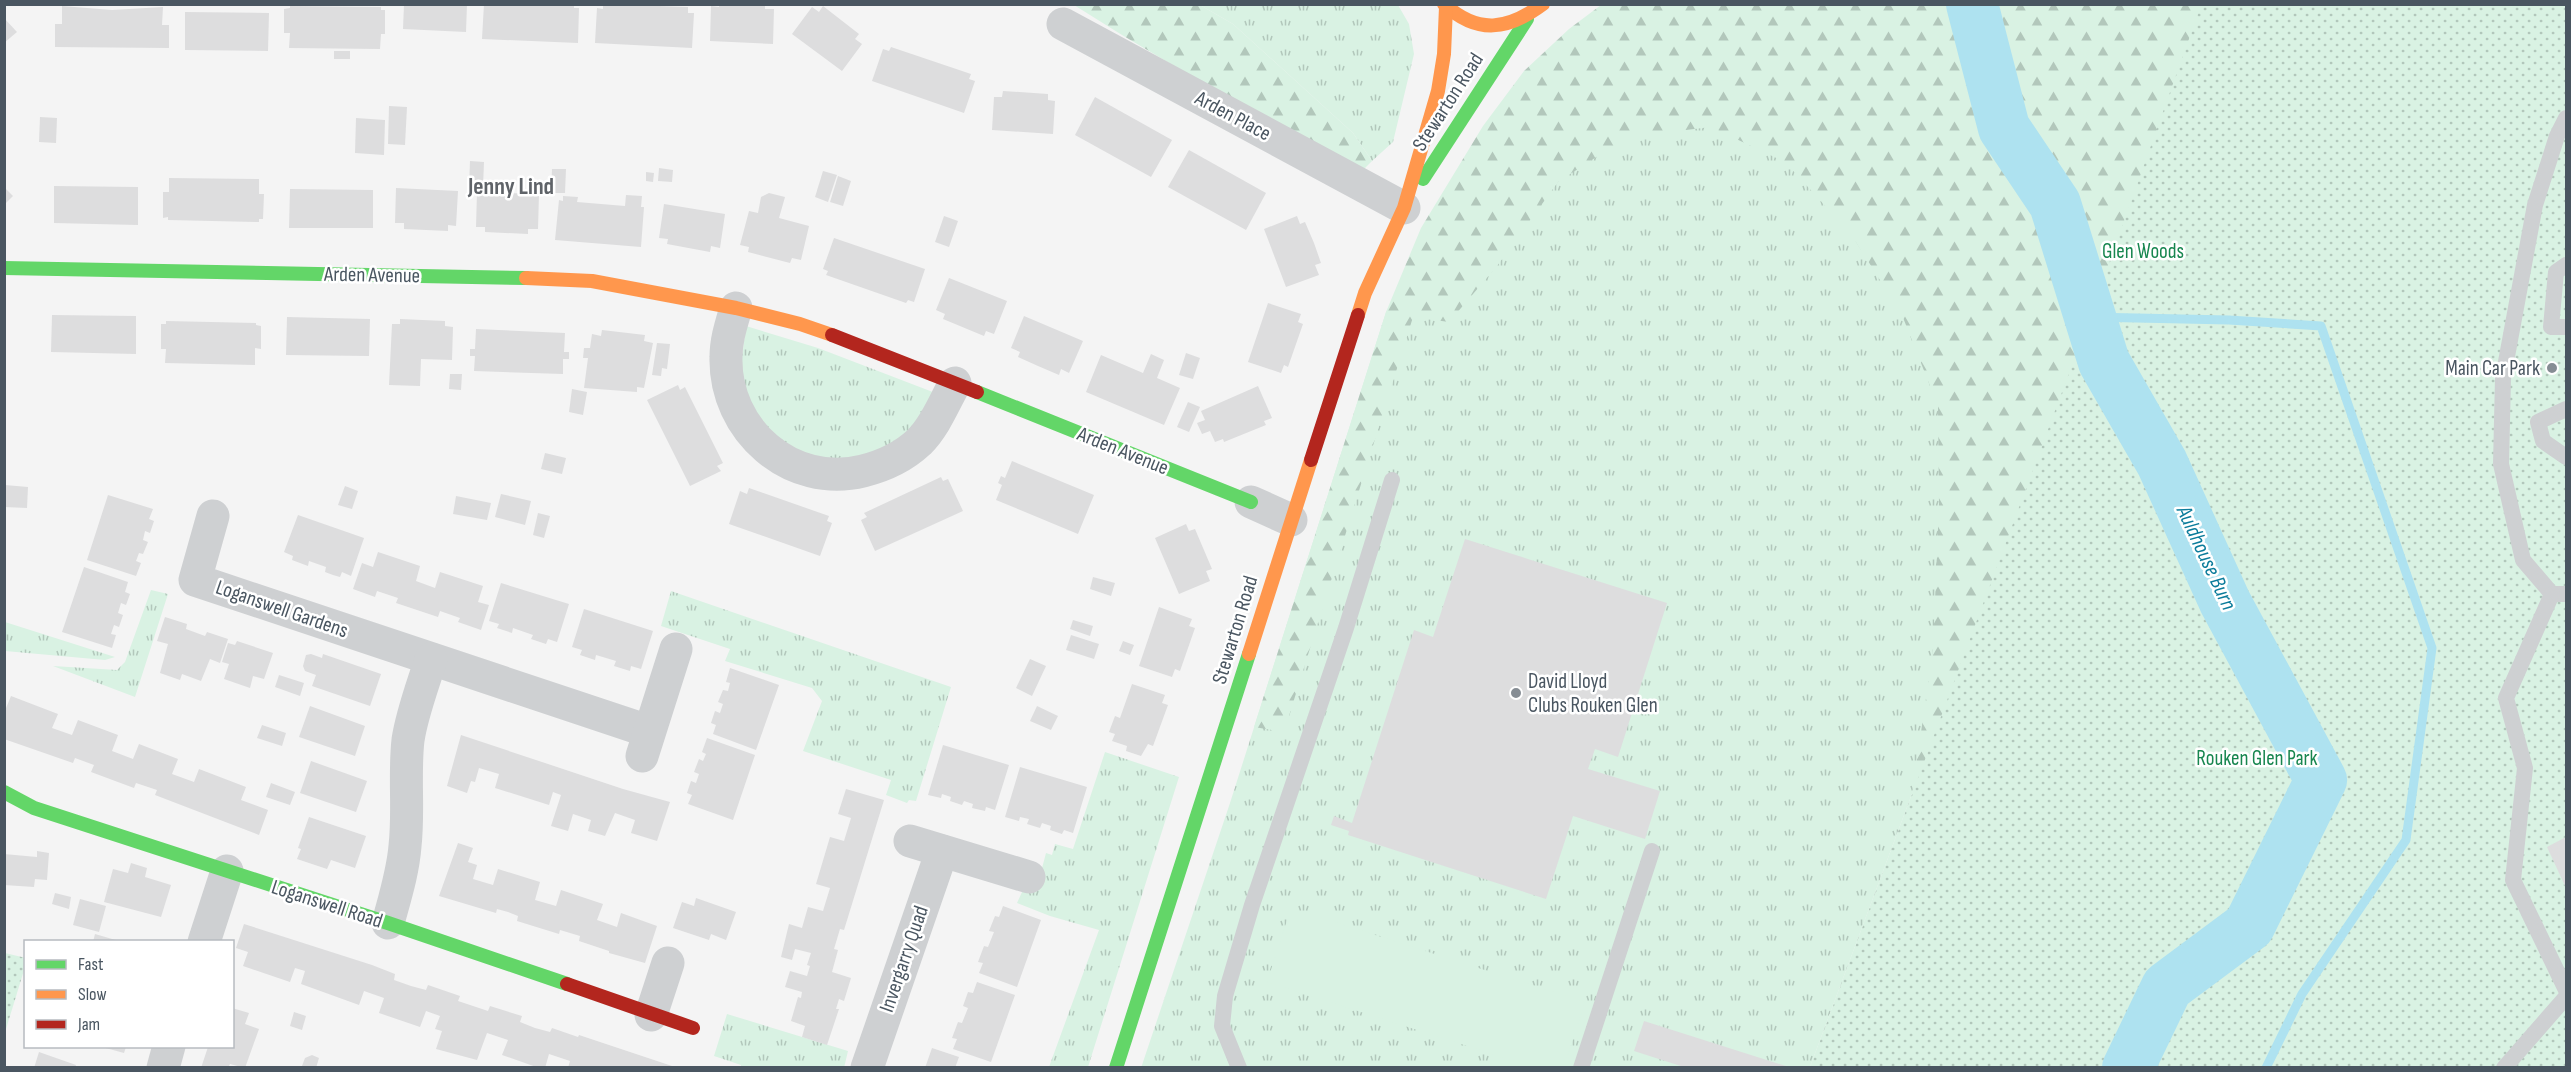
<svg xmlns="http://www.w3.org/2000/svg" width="2571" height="1072" viewBox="0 0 2571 1072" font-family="'Sofia Sans Condensed',sans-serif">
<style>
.grass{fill:url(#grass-tufts)}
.forest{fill:url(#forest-firs)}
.park{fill:url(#park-dots)}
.garden{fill:#d9f2e3}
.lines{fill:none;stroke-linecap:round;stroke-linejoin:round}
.stream{stroke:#aee2f0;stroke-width:9}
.river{stroke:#aee2f0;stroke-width:52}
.building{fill:#ddddde}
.lane{stroke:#ced0d2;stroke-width:16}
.street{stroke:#ced0d2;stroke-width:33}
.fast{stroke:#63d668;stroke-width:14}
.slow{stroke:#ff974d;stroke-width:14}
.jam{stroke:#b3261e;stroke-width:14}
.poi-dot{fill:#868d94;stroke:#fff;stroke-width:2}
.labels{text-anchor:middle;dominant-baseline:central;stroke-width:5;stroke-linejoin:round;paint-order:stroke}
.street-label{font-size:21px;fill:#4a5661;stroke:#fff}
.park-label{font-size:21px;fill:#17864f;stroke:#fff}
.poi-label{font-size:21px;fill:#4a5661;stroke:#fff;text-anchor:end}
.water-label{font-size:22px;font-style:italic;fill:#0c7c9b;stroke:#fff}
.quarter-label{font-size:24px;font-weight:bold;fill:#5f6368;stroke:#fff}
</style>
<defs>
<pattern id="grass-tufts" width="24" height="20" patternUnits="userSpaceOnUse" patternTransform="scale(1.5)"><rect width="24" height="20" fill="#d9f2e3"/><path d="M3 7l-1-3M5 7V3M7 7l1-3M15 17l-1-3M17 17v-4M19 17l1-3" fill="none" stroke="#b2c7bb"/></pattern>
<pattern id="forest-firs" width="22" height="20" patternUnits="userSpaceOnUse" patternTransform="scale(1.5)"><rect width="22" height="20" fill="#d9f2e3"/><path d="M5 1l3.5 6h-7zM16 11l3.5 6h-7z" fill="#b2c7bb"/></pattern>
<pattern id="park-dots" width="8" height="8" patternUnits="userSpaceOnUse" patternTransform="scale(1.5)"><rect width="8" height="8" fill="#d9f2e3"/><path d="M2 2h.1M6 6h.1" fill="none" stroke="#b2c7bb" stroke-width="1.8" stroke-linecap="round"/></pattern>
</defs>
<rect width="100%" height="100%" fill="#f4f4f4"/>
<!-- grass -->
<g class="grass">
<path d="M1200 5H1398L1409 24 1414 54 1393 142 1372 161 1353 133 1233 24Z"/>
<path d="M1575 45 2090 317 1810 1067 1141 1068 1230 803 1386 312Z"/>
<path d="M746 326 818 348 938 394 924 420 879 456 821 462 768 437 738 387Z"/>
<path d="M151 590 168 594 135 697 53 666 117 670 125 662Z"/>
<path d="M671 591 951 687 916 801 909 800 907 803 886 795 891 780 803 751 822 701 812 688 725 661 730 649 661 626Z"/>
<path d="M4 622H5L115 657 105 660 5 651Z"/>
<path d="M1105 752 1179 777 1088 1067H1049L1099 930 1050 916 1017 903 1022 892 1037 887 1046 853 1052 855 1055 844 1073 849Z"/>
<path d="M727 1014 848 1051 844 1068 741 1067V1065L714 1056Z"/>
</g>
<!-- forest -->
<g class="forest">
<path d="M1074 5H1200L1233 24 1353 133 1372 161 1358 175 1122 35Z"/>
<path d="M1601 5H2544L1810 1067 1912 794 1933 650 1939 504 1938 406 1902 315 1851 234 1785 162 1711 127 1627 137 1558 182 1497 266 1449 322 1413 317 1284 732 1254 727 1386 312 1421 228 1483 126 1524 71 1569 29Z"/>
</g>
<!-- park -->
<g class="park">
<path d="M2201 5H2566V1067L1810 1068 2090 317Z"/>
<path d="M5 953 26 958 25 967 6 1029Z"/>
</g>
<!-- garden -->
<path class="garden" d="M1291 908 1585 1002 1564 1067H1533L1267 982Z"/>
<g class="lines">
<!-- stream -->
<path class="stream" d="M2090 317 2229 320 2321 326 2432 648 2406 840 2302 994 2266 1068"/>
<!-- river -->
<path class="river" d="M1972 4 2004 128 2055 204 2104 362 2162 463 2225 602 2321 780 2249 926 2167 987 2128 1068"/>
</g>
<!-- building -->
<g class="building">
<path d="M404 4H467L466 32 403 29Z"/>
<path d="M484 4H574V8H579L578 43 482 39Z"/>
<path d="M603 4 688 7V13H694L692 48 595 43 597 8 603 9Z"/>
<path d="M719 4H765V9H774L773 44 710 41 711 6 719 7Z"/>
<path d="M62 6 112 10 163 7 162 25H169V48L55 47V24H62Z"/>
<path d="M290 6 381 7V10H385V34H381L380 49 289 48 290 33H284V9L290 8Z"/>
<path d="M823 6 859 34 855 39 862 44 842 71 792 34 812 7 819 12Z"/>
<path d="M185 12 269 13 268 51 185 50Z"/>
<path d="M4 18 17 32 4 43Z"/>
<path d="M891 47 971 74 969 79 975 81 964 113 872 81 883 49 889 51Z"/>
<rect x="334" y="51" width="16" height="8"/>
<path d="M1003 91 1048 94V100L1055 101 1053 134 992 130 994 97H1002Z"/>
<path d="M1095 97 1172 140 1151 177 1075 135Z"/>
<path d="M389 106 407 107 405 145 388 144Z"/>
<path d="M40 117 57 118 56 143 39 142Z"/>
<path d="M356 118 385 120 384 155 355 153Z"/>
<path d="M1189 150 1266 193 1246 230 1168 187Z"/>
<path d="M470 161 484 162 483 187 469 186Z"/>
<path d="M659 168 673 170 672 182 658 181Z"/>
<path d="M552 169H566L565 193H551Z"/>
<path d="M823 171 837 175 828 202 815 197Z"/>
<path d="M646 172 654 173 653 182 646 181Z"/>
<path d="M838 176 851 181 843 206 830 202Z"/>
<path d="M169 178 259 179V194H264L263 219H259V222L168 220V217L163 218V192H169Z"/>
<path d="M54 186 138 187V225L54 223Z"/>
<path d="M4 187 13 196 4 205Z"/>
<path d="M396 188 458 191 456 226 448 225V231L404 229V223H395Z"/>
<path d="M290 189 373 190V228H289Z"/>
<path d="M477 192 539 194 538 229H528V234L485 232V227H476Z"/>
<path d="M769 193 785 197 779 218 809 226 801 260 792 258 790 263 748 252 749 247 740 245 749 211 758 213 761 197Z"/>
<path d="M626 195 642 196 641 207H644L641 247 555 240 559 200 563 201V196L578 197 577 202 625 206Z"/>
<path d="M664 204 725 214 720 248 711 246 710 252 667 244 668 239 659 238Z"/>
<path d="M944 216 958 221 949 247 935 242Z"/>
<path d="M1297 216 1300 224 1305 222 1314 243 1321 263 1315 265 1319 275 1286 287 1264 229Z"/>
<path d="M834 238 925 269 914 302 908 300 906 303 826 275 828 271 823 269Z"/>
<path d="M949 278 1007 301 994 334 986 331 984 336 943 319 945 314 936 310Z"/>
<path d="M1268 303 1301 314 1298 322 1303 324 1288 367 1284 365 1281 373 1248 362Z"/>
<path d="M52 315 136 316V354L51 352Z"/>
<path d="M1024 316 1083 341 1069 373 1061 369 1059 375 1038 366 1018 357 1020 352 1011 348Z"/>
<path d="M287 317 370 319 369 356 286 355Z"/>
<path d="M400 319 445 321V326L453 327 452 360 421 359 420 386 389 385 392 324H400Z"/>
<path d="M166 321 256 323V325L261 326V349L255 348V365L165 363 166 349H161V324H166Z"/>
<path d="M476 329 565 333 564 352H569V359H563V374L474 371 475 356H470V349H475Z"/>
<path d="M602 330 645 335 644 341 653 343 644 388 637 387V392L584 388 588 358H583L584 348H590L592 334 601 336Z"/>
<path d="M657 343 670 344 667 369 662 368 661 376 652 375Z"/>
<path d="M1186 353 1200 358 1193 379 1179 375Z"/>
<path d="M1151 354 1164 360 1157 378 1180 388 1164 425 1086 392 1101 355 1143 373Z"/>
<path d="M450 374H462L461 390 449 389Z"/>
<path d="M678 385 680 390 685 387 723 463 717 466 721 471 690 486 647 400Z"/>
<path d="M1258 386 1272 418 1264 421 1266 425 1224 442 1223 439 1215 442 1210 431 1202 434 1197 423 1205 420 1201 411Z"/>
<path d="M572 389 587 392 583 415 569 412Z"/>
<path d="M1188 402 1200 407 1189 432 1177 427Z"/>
<path d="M545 453 566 458 562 474 541 469Z"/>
<path d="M1012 461 1094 495 1078 534 996 500 1002 485 998 483 1001 476 1005 478Z"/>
<path d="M941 477 943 481 948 479 963 511 875 551 861 520 867 517 864 513Z"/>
<path d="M5 485 28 487 27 508 4 507Z"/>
<path d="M345 486 358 491 352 509 338 505Z"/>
<path d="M749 488 829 516 827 521 832 523 820 556 729 524 740 491 747 494Z"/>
<path d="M501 494 531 501 525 525 495 517Z"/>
<path d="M108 495 153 509 149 519 154 521 150 533 145 531 143 540 148 542 143 554 139 553 136 561 141 563 136 576 87 560Z"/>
<path d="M456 496 491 503 487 520 453 514Z"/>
<path d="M538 513 550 516 544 538 533 535Z"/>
<path d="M298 515 364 538 351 576 342 572 340 577 333 575 325 572 326 567 309 561 308 566 292 560 293 556 284 552Z"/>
<path d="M1186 524 1189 531 1195 529 1212 569 1206 571 1210 581 1179 594 1155 538Z"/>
<path d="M1465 539 1667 603 1618 757 1595 749 1588 769 1660 791 1645 839 1573 816 1546 899 1348 835 1349 831 1331 825 1334 816 1352 823 1414 630 1433 637Z"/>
<path d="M378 552 420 566 416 581 435 588 440 572 483 586 478 602 489 605 481 630 458 622 460 618 440 611 438 617 396 603 398 598 377 591 375 597 353 589 362 563 373 567Z"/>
<path d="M84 567 128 582 125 592 130 594 126 605 121 603 118 613 123 615 119 627 114 625 111 634 116 635 112 648 62 632Z"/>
<path d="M1093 577 1115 583 1111 596 1090 589Z"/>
<path d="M501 583 569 604 557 642 548 639 546 644 531 639 533 635 513 628 512 633 497 628 499 624 489 621Z"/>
<path d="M1159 607 1192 619 1189 626 1195 628 1180 671 1175 669 1172 677 1139 666Z"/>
<path d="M584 609 653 631 641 669 631 666 630 671 614 666 616 661 596 655 595 660 580 655 582 650 572 647Z"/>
<path d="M165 617 187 624 186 629 205 636 207 632 228 639 220 663 210 659 201 681 182 674 180 680 160 673 168 644 157 641Z"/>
<path d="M1073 620 1093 626 1090 636 1070 629Z"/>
<path d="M1071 635 1099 644 1094 659 1066 650Z"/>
<path d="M237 641 273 653 264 679 253 676 250 688 224 679 229 664 222 662 228 643 235 645Z"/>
<path d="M1123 641 1134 645 1130 655 1119 651Z"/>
<path d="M311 654 322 658 323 654 381 674 370 706 312 686 316 675 305 671 303 666 306 655Z"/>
<path d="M1030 659 1046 666 1032 696 1016 688Z"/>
<path d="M730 668 779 685 756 750 713 734 716 725 711 723 715 711 720 713 723 704 718 702 723 690 728 691 730 683 726 682Z"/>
<path d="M279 675 304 683 300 696 275 687Z"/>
<path d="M1132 684 1165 695 1162 703 1168 705 1153 746 1148 744 1141 756 1126 751 1127 746 1112 741 1115 734 1109 732 1115 716 1120 718Z"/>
<path d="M11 696 58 714 52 728 72 735 78 720 118 735 112 751 133 759 139 744 178 759 172 774 194 782 199 769 246 787 241 800 268 810 259 835 155 795 157 790 136 783 134 788 91 772 94 765 75 758 73 763 4 739V713Z"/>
<path d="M310 706 365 726 355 756 299 737Z"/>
<path d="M1037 706 1058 716 1051 730 1030 721Z"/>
<path d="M262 725 286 733 282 746 257 738Z"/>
<path d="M461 735 623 789 670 802 657 841 631 833 635 820 615 813 605 836 588 831 591 820 573 814 568 831 551 826 561 795 553 792 549 805 495 788 499 774 479 768 475 782 471 781 467 793 447 786Z"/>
<path d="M707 738 755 755 733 820 688 804 692 795 687 793 691 781 696 783 699 774 694 772 699 759 703 761 706 754 702 752Z"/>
<path d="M943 745 1009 765 995 810 986 807 985 811 972 808 973 804 964 801 962 805 950 801 951 797 942 794 941 798 928 795Z"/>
<path d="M311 761 367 781 356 812 300 793Z"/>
<path d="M1020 767 1087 787 1073 833 1064 830 1062 834 1050 830 1051 826 1042 823 1040 828 1027 824 1029 819 1020 817 1019 821 1005 817Z"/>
<path d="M271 783 295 792 290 805 266 797Z"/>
<path d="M846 789 884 800 844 930 840 929 834 949 838 950 832 972 851 978 844 1001 839 999 836 1009H839L827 1045 802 1037 805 1026 791 1021 798 997 801 998 802 992 785 987 790 971 807 976 810 966 807 965 811 953 795 949 792 960 781 957 789 924 802 928 808 907 823 911 830 888 816 884 830 837 844 841 851 818 838 814Z"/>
<path d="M309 817 366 836 355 868 331 860 327 869 297 859 301 849 298 848Z"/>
<path d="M2566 837V888L2547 847Z"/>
<path d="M458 843 473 848 468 862 477 865 473 879 493 885 498 869 540 882 535 900 556 906 561 890 603 904 597 920 617 927 621 913 657 926 645 963 609 953V951L579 941 580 936 560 930 559 934 517 921 518 916 508 912 497 909 496 913 439 896Z"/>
<path d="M37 851 49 853 47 880 35 879 34 887 4 885V854L37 857Z"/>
<path d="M131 863 147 868 145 877 171 885 161 917 104 902 113 869 128 873Z"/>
<path d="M55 893 71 897 69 909 52 904Z"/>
<path d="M696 898 736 912 726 940 711 934 709 940 673 928 682 902 694 906Z"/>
<path d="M80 899 106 906 99 932 73 925Z"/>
<path d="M1003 906 1041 920 1017 987 979 973 983 963 978 962 984 946 988 947 994 932 989 931 995 916 999 917Z"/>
<path d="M244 924 372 965 395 974 394 980 411 986 426 990 428 985 460 996 458 1001 488 1011 490 1006 522 1016 520 1022 535 1028 550 1032 552 1028 578 1037 579 1035 672 1066 671 1068H568L570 1061 549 1054 545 1068H539L502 1055 508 1040 487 1033 477 1060 436 1049 442 1031 435 1029 440 1016 426 1011 420 1027 379 1013 384 998 364 991 359 1005 301 984 305 971 295 968 290 982 243 966 248 952 236 948Z"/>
<path d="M95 934 119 941V942H93Z"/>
<path d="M977 982 1015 995 991 1062 953 1049 957 1039 952 1038 958 1022 962 1023 968 1008 963 1006 968 992 973 993Z"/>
<path d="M232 1008 249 1013 245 1024 259 1029 245 1068 230 1064 228 1068H201L208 1047H232Z"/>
<path d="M294 1012 306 1016 302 1030 290 1026Z"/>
<path d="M1644 1021 1789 1067V1068H1687L1634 1051Z"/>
<path d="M102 1047H126L124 1053Z"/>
<path d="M932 1048 959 1057 955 1068H925Z"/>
<path d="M39 1052 76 1065 75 1068H34Z"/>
<path d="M312 1055 319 1058 316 1068 302 1066 305 1058Z"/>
</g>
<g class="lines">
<!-- lane -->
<g class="lane">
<path d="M2566 118 2557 136 2535 205 2503 378 2501 464 2523 560 2552 594H2566"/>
<path d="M2566 265 2556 272 2551 327H2566"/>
<path d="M2566 409 2538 422 2543 441 2566 457"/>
<path d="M2552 594 2506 698 2525 768 2513 880 2566 990"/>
<path d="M1239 1068 1222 1026 1225 996 1252 905 1346 628 1392 480"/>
<path d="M1581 1068 1652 851"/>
<path d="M2504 1068 2566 997"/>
</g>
<!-- street -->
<g class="street">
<path d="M1063 24 1404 208"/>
<path d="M736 308C731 325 726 340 726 357 724 430 791 489 863 471 883 466 903 457 919 442 935 426 944 403 955 383"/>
<path d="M1251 502 1291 520"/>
<path d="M213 516 195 580 648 731"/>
<path d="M642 756 676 649"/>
<path d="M910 841 1029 877"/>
<path d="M388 923C395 897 403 872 405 846 409 811 404 775 408 740 412 713 423 685 431 659"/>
<path d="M204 942 227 871"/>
<path d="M651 1015 668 963"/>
<path d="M163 1068 169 1046"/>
<path d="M867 1068 942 851"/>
</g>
<!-- fast -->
<g class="fast">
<path d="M1423 179 1527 19"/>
<path d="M4 268 526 278"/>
<path d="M977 392 1251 502"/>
<path d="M4 792 34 808 388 923 567 984"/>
<path d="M1116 1068 1249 654"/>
</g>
<!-- slow -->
<g class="slow">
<path d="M1444 4C1478 35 1508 30 1543 4"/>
<path d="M526 278 592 281 736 308 800 324 832 335"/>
<path d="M1358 315 1365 293 1404 208 1438 91 1444 54 1446 7"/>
<path d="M1249 654 1311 460"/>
</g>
<!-- jam -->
<g class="jam">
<path d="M832 335 977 392"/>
<path d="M1311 460 1358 315"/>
<path d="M567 984 693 1028"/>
</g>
</g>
<!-- markers -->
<g class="poi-dot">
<circle cx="2552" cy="368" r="6"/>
<circle cx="1516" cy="693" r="6"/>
</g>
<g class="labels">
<!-- street labels -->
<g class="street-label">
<text transform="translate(1448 102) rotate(-57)">Stewarton Road</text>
<text transform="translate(1233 116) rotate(28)">Arden Place</text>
<text transform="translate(372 275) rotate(1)">Arden Avenue</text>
<text transform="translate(1123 451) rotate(22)">Arden Avenue</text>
<text transform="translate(282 609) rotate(19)">Loganswell Gardens</text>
<text transform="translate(1235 630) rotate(-73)">Stewarton Road</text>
<text transform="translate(327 904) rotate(18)">Loganswell Road</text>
<text transform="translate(904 959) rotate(-71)">Invergarry Quad</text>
</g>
<!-- park labels -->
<g class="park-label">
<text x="2143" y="251">Glen Woods</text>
<text x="2257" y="758">Rouken Glen Park</text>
</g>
<!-- poi labels -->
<g class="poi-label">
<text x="2540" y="368">Main Car Park</text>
<text x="1528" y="681" text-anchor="start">David Lloyd<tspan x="1528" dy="24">Clubs Rouken Glen</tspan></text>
</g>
<!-- water labels -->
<g class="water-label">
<text transform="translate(2206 558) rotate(65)">Auldhouse Burn</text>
</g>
<!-- quarter labels -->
<g class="quarter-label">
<text x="511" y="186">Jenny Lind</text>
</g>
</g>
<!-- border -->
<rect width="2571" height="1072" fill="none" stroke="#4a5661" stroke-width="12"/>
<!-- legend -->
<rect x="24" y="940" width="210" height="108" fill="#ffffff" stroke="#b7bbc0" stroke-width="1.5"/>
<rect x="36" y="960" width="30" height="9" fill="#63d668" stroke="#b7bbc0" stroke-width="1.5"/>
<text x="78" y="970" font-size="18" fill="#4a5661">Fast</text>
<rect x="36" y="990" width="30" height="9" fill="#ff974d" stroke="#b7bbc0" stroke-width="1.5"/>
<text x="78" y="1000" font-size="18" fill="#4a5661">Slow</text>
<rect x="36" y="1020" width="30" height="9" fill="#b3261e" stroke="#b7bbc0" stroke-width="1.5"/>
<text x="78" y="1030" font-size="18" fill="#4a5661">Jam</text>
</svg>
